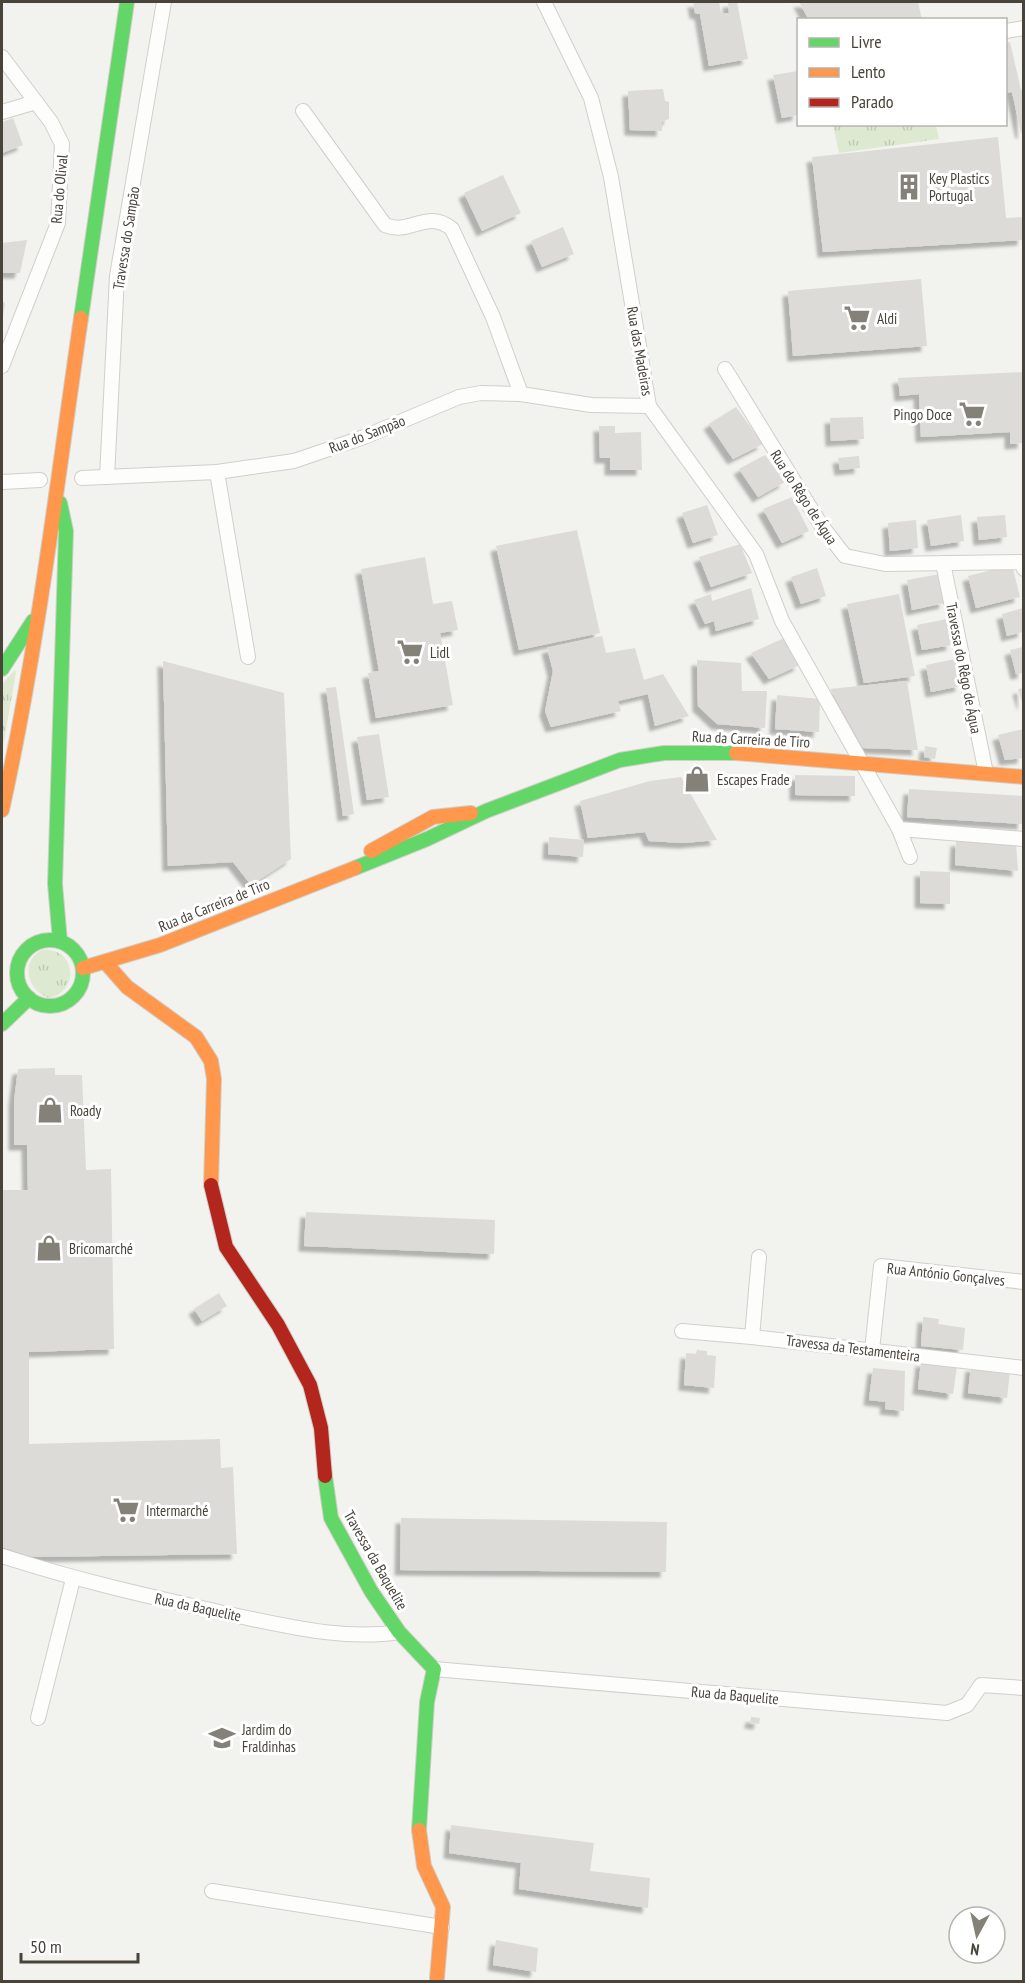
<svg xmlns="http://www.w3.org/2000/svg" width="1025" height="1983" viewBox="0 0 1025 1983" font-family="'PT Sans Narrow',sans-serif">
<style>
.grass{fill:url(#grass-tufts)}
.building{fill:#dcdbd7;filter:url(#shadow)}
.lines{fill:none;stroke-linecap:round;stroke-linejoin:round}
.street-casing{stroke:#d0cfcb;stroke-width:16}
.fast-casing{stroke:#d0cfc6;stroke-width:16}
.slow-casing{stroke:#d0cfc6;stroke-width:16}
.jam-casing{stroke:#d0cfc6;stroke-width:16}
.street{stroke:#fdfdfc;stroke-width:14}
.fast{stroke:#63d668;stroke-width:14}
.slow{stroke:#ff974d;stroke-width:14}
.jam{stroke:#b3261e;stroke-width:14}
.labels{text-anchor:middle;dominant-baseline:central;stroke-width:6;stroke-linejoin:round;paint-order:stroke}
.poi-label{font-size:15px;fill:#48443a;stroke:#fff;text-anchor:start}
.street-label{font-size:15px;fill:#48443a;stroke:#fff}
</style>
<defs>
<pattern id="grass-tufts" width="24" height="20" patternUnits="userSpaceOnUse" patternTransform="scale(1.5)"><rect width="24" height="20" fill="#ddead1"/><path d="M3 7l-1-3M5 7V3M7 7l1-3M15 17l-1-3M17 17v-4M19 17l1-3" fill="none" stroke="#bfcab4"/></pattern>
<filter id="shadow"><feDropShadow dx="-5.5" dy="5.5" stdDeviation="1.5" flood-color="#0004"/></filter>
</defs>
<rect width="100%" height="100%" fill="#f2f2ee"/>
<!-- grass -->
<g class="grass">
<path d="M833 125H936L939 139 839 153Z"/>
<path d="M15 670 16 672 2 752V684Z"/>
<path d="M42 950C75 947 81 990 50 998 28 993 19 961 42 950Z"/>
</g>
<!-- building -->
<g class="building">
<path d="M693 2H719L721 13H729L728 2H737L748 59 709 66 700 14 695 13Z"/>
<path d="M799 2H918L922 20H809Z"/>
<path d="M1010 42 1021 90 1023 89V133H1021L1012 92 1006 93V43Z"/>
<path d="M798 71V115L782 118 773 75Z"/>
<path d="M663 89 665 101 669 102V119L662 122V131L630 130 628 91Z"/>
<path d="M13 118 23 145 2 153V122Z"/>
<path d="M998 137 1006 218 1023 217V240L823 252 812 157Z"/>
<path d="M503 175 521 213 482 231 464 193Z"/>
<path d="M563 227 574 254 542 267 531 241Z"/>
<path d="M27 240 20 273H2V243Z"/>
<path d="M921 279 927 346 793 356 788 291Z"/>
<path d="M2 300 5 304 3 316H2Z"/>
<path d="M1023 372V443L1010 444V432L921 437 919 394 900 396 898 378Z"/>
<path d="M736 407 763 444 733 459 709 424Z"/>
<path d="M863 417 864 439 831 441 830 418Z"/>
<path d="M599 426H615V433L641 432 642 470H610V458H600Z"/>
<path d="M765 455 785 482 758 497 739 469Z"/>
<path d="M859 456 860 468 840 470 838 458Z"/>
<path d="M792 497 809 531 782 543 763 509Z"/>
<path d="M707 505 718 535 693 543 682 513Z"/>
<path d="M961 515 964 541 931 546 927 520Z"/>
<path d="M1005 515 1007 537 979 540 977 517Z"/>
<path d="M916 520 918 548 890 551 888 523Z"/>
<path d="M577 530 600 633 519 650 496 546Z"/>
<path d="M740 544 752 573 711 587 699 557Z"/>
<path d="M425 557 433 604 452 601 458 630 440 633 453 705 376 718 368 673 379 671 361 569Z"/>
<path d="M1012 565 1020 597 976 608 968 576Z"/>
<path d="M817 568 826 596 801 604 791 577Z"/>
<path d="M940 574 945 603 912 610 907 580Z"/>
<path d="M751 588 759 619 716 631 714 621 705 624 694 600 711 594 712 601Z"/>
<path d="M899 594 915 676 864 683 847 604Z"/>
<path d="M1023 608V632L1007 636 1002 614Z"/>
<path d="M947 619 952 645 922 650 917 625Z"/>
<path d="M602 636 606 653 635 648 644 680 663 674 689 716 655 726 648 694 618 701 621 711 551 727 545 711 553 671 547 648Z"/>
<path d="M784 638 800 665 769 679 751 653Z"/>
<path d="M1023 647V673L1016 674 1010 650Z"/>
<path d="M955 659 961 686 931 692 926 665Z"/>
<path d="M697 660 741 663 742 691H767L765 728 717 724 698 706Z"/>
<path d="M163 661 284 693 291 859 251 885 233 862 168 866Z"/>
<path d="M907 681 918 750 863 748 830 689Z"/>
<path d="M336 687 354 814 343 816 326 688Z"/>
<path d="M1023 688V706L1018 689Z"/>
<path d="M777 695 820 699 819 732 775 729Z"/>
<path d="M1023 729V758L1005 760 998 735Z"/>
<path d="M379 734 389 797 367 800 357 737Z"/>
<path d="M925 746 937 748 935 759 924 757Z"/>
<path d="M795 775 855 776V796L795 795Z"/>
<path d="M681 777 717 840 684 843 649 841 645 832 588 838 580 801 650 781Z"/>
<path d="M909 789 1023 796V824L907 817Z"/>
<path d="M549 837 584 840 583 857 548 854Z"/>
<path d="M956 841 1016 844 1018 871 955 865Z"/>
<path d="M920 871 950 872V904L920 903Z"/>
<path d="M55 1068V1075H82L86 1170 111 1169 114 1349 29 1352V1444L220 1439 221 1468 233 1467 237 1554 32 1557 2 1547V1190H28L27 1145H14V1101L18 1069Z"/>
<path d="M306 1212 495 1220 494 1254 304 1246Z"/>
<path d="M219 1293 227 1306 202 1321 194 1309Z"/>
<path d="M923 1317 939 1319 938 1324 965 1328 963 1350 921 1346Z"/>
<path d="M697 1350 707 1351V1355L716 1356 714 1388 684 1385 686 1353 696 1354Z"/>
<path d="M921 1361 957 1366 953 1394 918 1389Z"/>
<path d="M971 1366 1010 1371 1007 1398 968 1393Z"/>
<path d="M873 1368 905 1371 904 1411 885 1409 886 1402 869 1400Z"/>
<path d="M401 1518 667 1522 666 1572 400 1570Z"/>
<path d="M751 1717 760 1718 759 1724 750 1723Z"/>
<path d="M451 1825 594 1843 590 1871 650 1878 648 1908 519 1889 521 1863 449 1853Z"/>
<path d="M496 1940 538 1948 536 1972 493 1965Z"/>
</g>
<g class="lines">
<!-- street casing -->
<g class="street-casing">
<g id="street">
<path d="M544 2 591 98 611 177 649 406 756 554 782 621 899 829 1024 839"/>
<path d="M1006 31 1024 28"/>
<path d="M2 57 51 122 62 144 58 223 2 366"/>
<path d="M303 111 385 225C410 236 427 208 452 229L493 317 521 394"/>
<path d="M2 112 36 102"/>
<path d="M725 369 821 525 845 556 885 564 1022 562 1024 569"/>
<path d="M217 472 248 657"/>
<path d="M107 477 117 276 164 2"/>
<path d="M82 478 217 472 294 461 364 437 459 397 481 393 521 394 591 405 649 406"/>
<path d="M2 482 40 480"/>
<path d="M943 563 986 773"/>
<path d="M899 829 910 857"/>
<path d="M682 1331 752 1337 1024 1368"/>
<path d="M752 1337 759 1257"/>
<path d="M872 1350 881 1266 1024 1282"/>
<path d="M2 1556C76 1580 151 1597 228 1614 283 1625 343 1641 399 1632"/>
<path d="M434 1669 947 1713 967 1705 981 1685 1024 1688"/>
<path d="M38 1718 73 1579"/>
<path d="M212 1891 442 1927"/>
</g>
</g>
<!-- fast casing -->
<g class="fast-casing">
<g id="fast">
<path d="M81 318 127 2"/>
<path d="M60 503 66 531 55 884 60 941"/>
<path d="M2 669 33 621"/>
<path d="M355 868 427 839 486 811 620 760 664 753H736"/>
<circle cx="50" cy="973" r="33"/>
<path d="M2 1024 29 998"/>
<path d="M325 1476 331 1518 371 1591 399 1632 434 1669 427 1702 419 1830"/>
</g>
</g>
<!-- slow casing -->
<g class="slow-casing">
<g id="slow">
<path d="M736 753 1024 777"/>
<path d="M2 810C38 648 57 482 81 318"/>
<path d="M371 851 433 817 471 813"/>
<path d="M105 962 127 987 196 1037 211 1061 214 1079 211 1185"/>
<path d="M83 968 160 945 355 868"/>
<path d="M419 1830 424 1866 443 1907 437 1978"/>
</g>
</g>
<!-- jam casing -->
<g class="jam-casing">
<path id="jam" d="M211 1185 226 1247 278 1325 310 1385 321 1428 325 1476"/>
</g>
<!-- street -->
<use href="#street" class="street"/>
<!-- fast -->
<use href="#fast" class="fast"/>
<!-- slow -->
<use href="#slow" class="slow"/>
<!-- jam -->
<use href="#jam" class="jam"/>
</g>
<!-- icons -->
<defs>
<g id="building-bare" transform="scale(2.07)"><path d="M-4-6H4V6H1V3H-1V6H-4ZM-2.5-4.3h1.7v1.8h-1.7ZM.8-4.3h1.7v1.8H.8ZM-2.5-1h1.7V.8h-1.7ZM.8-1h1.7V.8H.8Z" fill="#848179" stroke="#fff" stroke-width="2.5" paint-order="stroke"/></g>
<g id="supermarket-bare" transform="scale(2.07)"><path d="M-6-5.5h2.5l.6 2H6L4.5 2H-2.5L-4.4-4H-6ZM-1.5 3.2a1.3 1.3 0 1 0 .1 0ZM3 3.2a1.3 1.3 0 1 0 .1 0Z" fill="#848179" stroke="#fff" stroke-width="2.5" paint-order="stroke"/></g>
<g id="shop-bare" transform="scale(2.07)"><path d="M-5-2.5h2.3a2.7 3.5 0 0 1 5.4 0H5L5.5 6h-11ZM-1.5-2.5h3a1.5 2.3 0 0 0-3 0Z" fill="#848179" stroke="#fff" stroke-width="2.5" paint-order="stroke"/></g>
<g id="school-bare" transform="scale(2.07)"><path d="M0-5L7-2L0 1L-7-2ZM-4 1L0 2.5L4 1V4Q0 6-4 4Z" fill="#848179" stroke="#fff" stroke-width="2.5" paint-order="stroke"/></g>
</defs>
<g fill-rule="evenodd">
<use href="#building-bare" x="909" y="187"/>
<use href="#supermarket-bare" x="857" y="318"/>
<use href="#supermarket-bare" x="972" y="414"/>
<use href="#supermarket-bare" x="410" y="652"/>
<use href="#shop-bare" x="697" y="779"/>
<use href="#shop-bare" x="50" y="1110"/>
<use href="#shop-bare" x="49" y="1248"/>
<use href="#supermarket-bare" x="126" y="1510"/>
<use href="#school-bare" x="222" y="1738"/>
</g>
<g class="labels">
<!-- poi labels -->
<g class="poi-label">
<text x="929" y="178">Key Plastics<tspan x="929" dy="17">Portugal</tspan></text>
<text x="877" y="318">Aldi</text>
<text x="952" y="414" text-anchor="end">Pingo Doce</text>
<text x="430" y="652">Lidl</text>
<text x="717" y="779">Escapes Frade</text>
<text x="70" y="1110">Roady</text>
<text x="69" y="1248">Bricomarché</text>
<text x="146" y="1510">Intermarché</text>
<text x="242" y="1729">Jardim do<tspan x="242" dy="17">Fraldinhas</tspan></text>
</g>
<!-- street labels -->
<g class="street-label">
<text transform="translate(59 189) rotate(-85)">Rua do Olival</text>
<text transform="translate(126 238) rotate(-81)">Travessa do Sampão</text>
<text transform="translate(640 351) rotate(80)">Rua das Madeiras</text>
<text transform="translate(367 434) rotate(-21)">Rua do Sampão</text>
<text transform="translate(804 497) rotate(57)">Rua do Rêgo de Água</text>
<text transform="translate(964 668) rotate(79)">Travessa do Rêgo de Água</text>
<text transform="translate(751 739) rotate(3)">Rua da Carreira de Tiro</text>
<text transform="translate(214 905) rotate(-22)">Rua da Carreira de Tiro</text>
<text transform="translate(946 1274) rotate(6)">Rua António Gonçalves</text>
<text transform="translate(853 1348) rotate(7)">Travessa da Testamenteira</text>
<text transform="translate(376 1560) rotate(60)">Travessa da Baquelite</text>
<text transform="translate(198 1607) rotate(12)">Rua da Baquelite</text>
<text transform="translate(735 1695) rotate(5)">Rua da Baquelite</text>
</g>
</g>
<!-- border -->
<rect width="1025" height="1983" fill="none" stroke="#48443a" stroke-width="6"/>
<!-- legend -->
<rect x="797" y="18" width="210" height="108" fill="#ffffff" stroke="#b6b4b0" stroke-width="1.5"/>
<rect x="809" y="38" width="30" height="9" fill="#63d668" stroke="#b6b4b0" stroke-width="1.5"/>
<text x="851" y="48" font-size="18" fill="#48443a">Livre</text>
<rect x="809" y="68" width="30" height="9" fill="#ff974d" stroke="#b6b4b0" stroke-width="1.5"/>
<text x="851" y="78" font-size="18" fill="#48443a">Lento</text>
<rect x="809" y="98" width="30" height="9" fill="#b3261e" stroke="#b6b4b0" stroke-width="1.5"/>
<text x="851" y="108" font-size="18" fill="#48443a">Parado</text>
<!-- north arrow -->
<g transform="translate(977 1935) rotate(188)"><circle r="28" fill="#ffffff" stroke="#b6b4b0" stroke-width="1.5"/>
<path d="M0-4.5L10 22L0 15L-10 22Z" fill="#848179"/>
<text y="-9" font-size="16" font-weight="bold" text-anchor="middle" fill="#48443a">N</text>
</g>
<!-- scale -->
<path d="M21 1953v9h117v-9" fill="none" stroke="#48443a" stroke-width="3"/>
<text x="30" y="1953" font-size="18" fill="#48443a" stroke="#ffffff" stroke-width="4.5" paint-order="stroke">50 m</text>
</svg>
